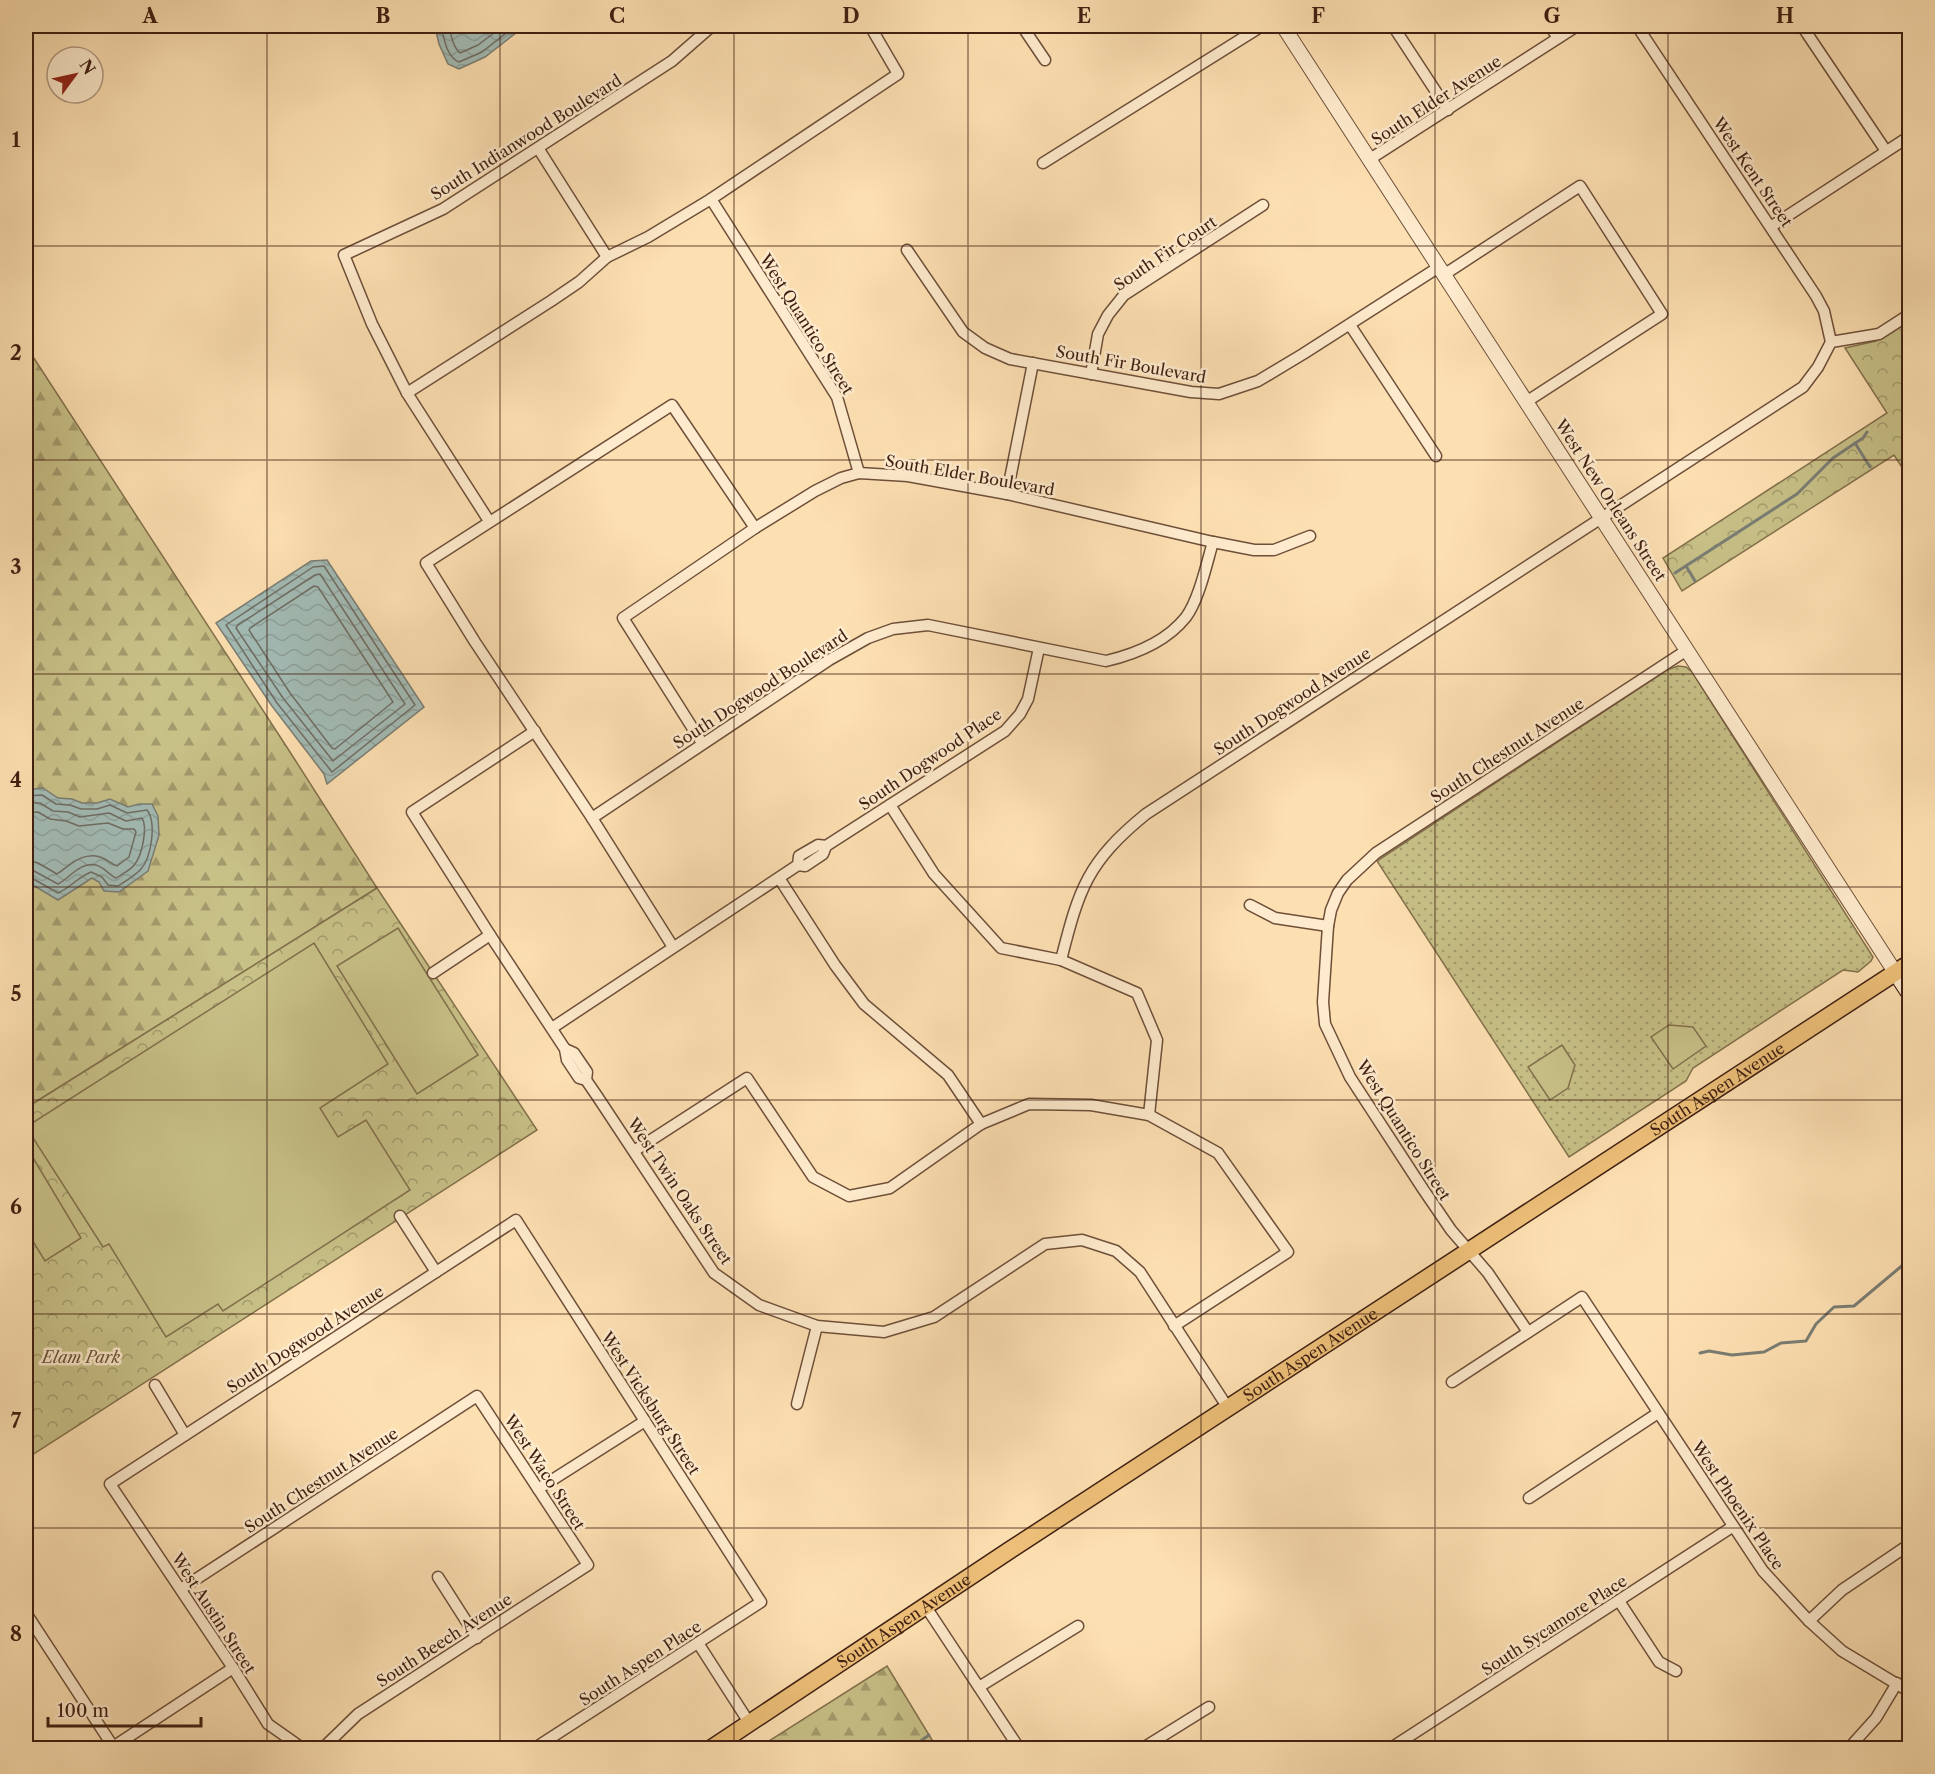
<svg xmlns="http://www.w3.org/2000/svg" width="1935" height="1774" viewBox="0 0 1935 1774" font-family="'Libre Caslon Text',serif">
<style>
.grass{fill:url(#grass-dots);stroke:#83704c;stroke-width:1.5}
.forest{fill:url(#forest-firs);stroke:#83704c;stroke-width:1.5}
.park{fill:url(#park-crowns);stroke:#83704c;stroke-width:1.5}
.pitch{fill:#c7c087;stroke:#83704c;stroke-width:1.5}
.water{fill:url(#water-waves);stroke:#7a7d74;stroke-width:1.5}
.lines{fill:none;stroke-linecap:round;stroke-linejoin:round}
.shore{stroke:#706d64;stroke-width:1.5}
.stream{stroke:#7a7d74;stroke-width:3}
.minor-casing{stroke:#6e4f3a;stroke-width:13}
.tertiary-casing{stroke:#6e4f3a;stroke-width:16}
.secondary-casing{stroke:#3f1f12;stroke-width:17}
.primary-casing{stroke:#3f1f12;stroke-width:19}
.minor{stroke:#feebcd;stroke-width:10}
.tertiary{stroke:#feebcd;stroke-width:14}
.secondary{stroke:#feebcd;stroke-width:15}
.primary{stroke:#eec079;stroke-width:16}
.grid{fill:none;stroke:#3f1f12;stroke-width:1.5;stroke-opacity:0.55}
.labels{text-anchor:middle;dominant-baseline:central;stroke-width:5;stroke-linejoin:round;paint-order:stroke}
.street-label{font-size:16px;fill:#3f1f12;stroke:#feebcd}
.park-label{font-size:16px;font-style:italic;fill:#684f35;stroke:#feebcd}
.neatline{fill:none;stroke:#3f1f12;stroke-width:2}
.grid-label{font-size:20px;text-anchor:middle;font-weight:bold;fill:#3f1f12}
</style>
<defs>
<pattern id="grass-dots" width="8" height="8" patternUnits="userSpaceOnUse" patternTransform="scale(1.5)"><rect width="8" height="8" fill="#c7c087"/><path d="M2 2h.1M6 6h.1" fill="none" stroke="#a39b6d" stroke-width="1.8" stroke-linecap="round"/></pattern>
<pattern id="forest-firs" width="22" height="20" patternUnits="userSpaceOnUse" patternTransform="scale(1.5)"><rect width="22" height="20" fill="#c7c087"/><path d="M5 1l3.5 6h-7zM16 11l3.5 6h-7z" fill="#a39b6d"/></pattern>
<pattern id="park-crowns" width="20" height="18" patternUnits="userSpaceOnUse" patternTransform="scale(1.5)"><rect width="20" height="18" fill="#c7c087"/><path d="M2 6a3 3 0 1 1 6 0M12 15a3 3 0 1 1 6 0" fill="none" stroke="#a39b6d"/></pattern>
<pattern id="water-waves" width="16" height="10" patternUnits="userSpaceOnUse" patternTransform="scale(1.5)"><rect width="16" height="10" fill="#a2bbb5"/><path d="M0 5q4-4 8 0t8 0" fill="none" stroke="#8da09b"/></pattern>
</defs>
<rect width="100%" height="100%" fill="#fde0b2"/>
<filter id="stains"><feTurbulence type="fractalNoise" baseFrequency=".00333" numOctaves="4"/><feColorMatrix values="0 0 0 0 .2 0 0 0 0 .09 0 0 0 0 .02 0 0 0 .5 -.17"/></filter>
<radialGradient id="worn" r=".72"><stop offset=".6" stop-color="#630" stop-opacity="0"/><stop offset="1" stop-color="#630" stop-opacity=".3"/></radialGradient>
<!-- grass -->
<path class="grass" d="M1678 666 1686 667 1692 672 1873 957 1871 961 1858 972 1843 970 1693 1068 1686 1081 1569 1157 1377 861 1667 670Z"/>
<!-- forest -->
<g class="forest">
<path d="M26 346 290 752 377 888 26 1108Z"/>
<path d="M887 1666 937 1748H758L884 1668Z"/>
</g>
<!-- park -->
<g class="park">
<path d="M1909 321V478L1894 455 1682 591 1663 558 1887 413 1845 348 1876 341Z"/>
<path d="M377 888 537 1130 26 1459V1108Z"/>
</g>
<!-- pitch -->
<g class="pitch">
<path d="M398 928 478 1055 417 1094 337 966Z"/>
<path d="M314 943 388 1064 320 1108 338 1137 366 1120 410 1190 223 1311 218 1304 166 1337 109 1244 103 1247 26 1127Z"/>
<path d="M1669 1025 1693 1027 1706 1046 1673 1069 1651 1037Z"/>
<path d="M1562 1045 1575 1065 1568 1088 1550 1100 1528 1067Z"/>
<path d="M26 1146 81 1238 45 1261 26 1230Z"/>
</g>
<!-- water -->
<g class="water">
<path d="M435 27V26H525L485 57 459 69 448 64 439 44Z"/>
<path d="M327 560 424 707 327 784 324 774 272 706 216 623 311 561Z"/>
<path d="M43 788 58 798 72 799 82 803H97L110 799 128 807 139 804H152L158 816 159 835 148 871 119 892 104 891 99 882 92 878 58 900 26 881V790Z"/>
</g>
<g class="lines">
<!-- shore -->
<g class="shore">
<path d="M441 26C444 37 446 57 459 62L482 52 515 26"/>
<path d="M449 26C451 35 453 47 460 53L478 45 503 26"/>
<path d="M324 566 415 705 332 772 277 703 226 625 313 567Z"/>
<path d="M320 574 405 704 333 761 283 698 236 628 238 625 315 575Z"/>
<path d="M314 586 318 587 393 702 335 749 332 748 290 693 249 630 250 628Z"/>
<path d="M26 796 42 795 56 804 70 805 81 809H97L110 805 127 813 147 810C157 823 151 858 141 869 135 876 125 881 118 886L108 885 102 877 91 872C78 877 70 888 58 893L30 877H26"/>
<path d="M26 803H40L53 811 68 812 80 817 109 813 126 821 142 818C148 827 142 855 135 864 131 870 122 874 116 878 109 875 104 867 96 865 80 861 69 879 58 884L34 871 26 869"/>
<path d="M26 813 38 812 50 819 66 821 79 826 108 823 123 829H134L136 832 129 857 117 866C112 864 106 859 100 857 83 851 69 866 57 874L38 863 26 860"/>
</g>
<!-- stream -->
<g class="stream">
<path d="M1855 443 1870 467"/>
<path d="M1686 566 1695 581"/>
<path d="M1675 573 1797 494 1833 458 1863 438 1867 432"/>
<path d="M1700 1353 1709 1351 1732 1355 1764 1352 1781 1343 1806 1341 1816 1324 1834 1307 1854 1306 1910 1259"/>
<path d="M911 1748 929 1735"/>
</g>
<!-- minor casing -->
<g class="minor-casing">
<g id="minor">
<path d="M1022 26 1045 60"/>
<path d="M1393 26 1448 110"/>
<path d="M1550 26 1558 38"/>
<path d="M1637 26 1816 296 1824 311 1831 342"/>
<path d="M1802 26 1886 151"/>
<path d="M538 148 607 257"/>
<path d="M1370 159 1577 26"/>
<path d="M1043 163 1262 26"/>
<path d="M711 199 837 397 859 473"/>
<path d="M1772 226 1910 136"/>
<path d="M907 250 963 332 985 348 1010 359 1191 392 1219 394 1258 381 1303 354 1439 267"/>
<path d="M1445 274 1580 186 1662 314 1526 402"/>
<path d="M1350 325 1436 456"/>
<path d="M1091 374 1098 334 1108 315 1124 295 1263 205"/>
<path d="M407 393 551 301 579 282 607 257 648 237 711 199 898 74 870 26"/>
<path d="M1007 494 1033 363"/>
<path d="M489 521 407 393 372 324 344 255 443 209 672 61 712 26"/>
<path d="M535 731 412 812 490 935 565 1049 567 1060 579 1078 586 1080 597 1096 714 1273 759 1305 817 1326 884 1332 934 1317 1045 1244 1082 1240 1116 1251 1140 1272 1228 1408"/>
<path d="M702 743 623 618 755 528 815 491 841 478 859 473 908 476 1007 494 1213 542 1254 550H1274L1310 536"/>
<path d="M890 805 934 874 1001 948 1061 960 1137 993 1157 1040 1149 1115"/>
<path d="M592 818 829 660 868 638 893 629 928 625 1106 661C1136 654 1167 641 1186 617 1199 600 1207 562 1213 542"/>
<path d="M798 865 799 856 818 845 826 846"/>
<path d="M779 878 835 965 864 1004 948 1075 981 1124"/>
<path d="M1250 905 1275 918 1328 926"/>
<path d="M673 947 592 818 475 642 426 563 672 405 755 528"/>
<path d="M1061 960C1079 889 1087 862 1146 814L1803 387 1818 367 1831 342 1879 334 1910 314"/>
<path d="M433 973 490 935"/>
<path d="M552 1028 798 865 805 866 823 854 826 846 1005 731 1020 714 1028 699 1039 648"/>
<path d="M565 1049 574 1053 587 1072 586 1080"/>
<path d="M634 1151 747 1078 813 1177 849 1196 890 1188 981 1124 1029 1104 1091 1105 1149 1115 1218 1153 1288 1252 1174 1326"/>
<path d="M400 1216 436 1272"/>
<path d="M1528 1332 1488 1273 1451 1230 1423 1189 1350 1077 1325 1024 1323 1002 1328 926 1331 910 1338 893 1347 880 1376 853 1687 650"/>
<path d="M1452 1382 1582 1297 1763 1571 1809 1621 1842 1651 1910 1692"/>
<path d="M155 1385 185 1435"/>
<path d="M797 1404 817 1326"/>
<path d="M538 1489 645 1421"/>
<path d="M1529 1498 1658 1413"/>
<path d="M438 1577 477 1638"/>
<path d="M181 1589 477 1396 588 1565 358 1714 323 1748"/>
<path d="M1619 1601 1659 1662 1676 1671"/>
<path d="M926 1607 1019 1748"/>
<path d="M26 1613 114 1748"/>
<path d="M1809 1621 1842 1590 1910 1544"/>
<path d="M698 1643 750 1724"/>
<path d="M979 1687 1078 1626"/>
<path d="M113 1747 233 1668"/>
<path d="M302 1748 268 1724 233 1668 110 1484 516 1220 761 1602 535 1748"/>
<path d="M1143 1748 1209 1707"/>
<path d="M1391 1748 1732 1527"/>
<path d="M1849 1748 1876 1718 1897 1683"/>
</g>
</g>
<!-- tertiary casing -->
<g class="tertiary-casing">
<path id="tertiary" d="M1283 26 1895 972"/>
</g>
<!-- secondary casing -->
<g class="secondary-casing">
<path id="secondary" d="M1895 972 1910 995"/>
</g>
<!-- primary casing -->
<g class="primary-casing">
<g id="primary">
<path id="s1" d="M712 1748 1010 1550 1910 963"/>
</g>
</g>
<!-- minor -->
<use href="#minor" class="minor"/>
<!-- tertiary -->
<use href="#tertiary" class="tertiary"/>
<!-- secondary -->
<use href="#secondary" class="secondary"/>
<!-- primary -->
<use href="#primary" class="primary"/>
</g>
<!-- grid -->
<path class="grid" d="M267 26V1748M500 26V1748M734 26V1748M968 26V1748M1201 26V1748M1435 26V1748M1668 26V1748M26 246H1910M26 460H1910M26 674H1910M26 887H1910M26 1100H1910M26 1314H1910M26 1528H1910"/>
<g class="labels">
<!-- street labels -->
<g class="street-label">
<text transform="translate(1436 100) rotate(-33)">South Elder Avenue</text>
<text transform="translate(526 137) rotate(-32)">South Indianwood Boulevard</text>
<text transform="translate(1753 172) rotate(56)">West Kent Street</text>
<text transform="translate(1165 253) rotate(-34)">South Fir Court</text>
<text transform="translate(807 324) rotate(58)">West Quantico Street</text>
<text transform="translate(1131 364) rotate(10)">South Fir Boulevard</text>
<text transform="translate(970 475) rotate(10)">South Elder Boulevard</text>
<text transform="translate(1611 500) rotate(57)">West New Orleans Street</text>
<text transform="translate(760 689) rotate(-33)">South Dogwood Boulevard</text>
<text transform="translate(1292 701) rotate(-33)">South Dogwood Avenue</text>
<text transform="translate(1507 750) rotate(-33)">South Chestnut Avenue</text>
<text transform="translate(930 759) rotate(-34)">South Dogwood Place</text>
<text stroke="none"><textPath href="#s1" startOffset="1202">South Aspen Avenue</textPath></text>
<text transform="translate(1404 1130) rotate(58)">West Quantico Street</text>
<text transform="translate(680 1191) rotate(56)">West Twin Oaks Street</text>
<text transform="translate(305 1339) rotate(-33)">South Dogwood Avenue</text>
<text stroke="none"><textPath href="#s1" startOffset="716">South Aspen Avenue</textPath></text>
<text transform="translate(651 1403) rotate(57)">West Vicksburg Street</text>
<text transform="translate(545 1472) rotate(57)">West Waco Street</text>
<text transform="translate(321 1480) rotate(-33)">South Chestnut Avenue</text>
<text transform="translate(1738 1505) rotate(56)">West Phoenix Place</text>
<text transform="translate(214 1613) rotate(57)">West Austin Street</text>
<text stroke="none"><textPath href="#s1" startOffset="230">South Aspen Avenue</textPath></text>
<text transform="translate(1554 1625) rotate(-33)">South Sycamore Place</text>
<text transform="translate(444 1640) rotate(-33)">South Beech Avenue</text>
<text transform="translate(640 1663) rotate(-33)">South Aspen Place</text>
</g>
<!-- park labels -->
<g class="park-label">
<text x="81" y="1357">Elam Park</text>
</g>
</g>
<!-- margin -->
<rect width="1935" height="1774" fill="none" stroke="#fde0b2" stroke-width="66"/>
<!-- north arrow -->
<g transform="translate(75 75) rotate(57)"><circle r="28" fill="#feebcd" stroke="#b29982" stroke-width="1.5"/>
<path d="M0-4.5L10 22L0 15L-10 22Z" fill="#8f2418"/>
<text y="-9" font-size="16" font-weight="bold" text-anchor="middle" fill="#3f1f12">N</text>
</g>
<!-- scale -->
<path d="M48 1717v9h153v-9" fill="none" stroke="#3f1f12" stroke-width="3"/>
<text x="57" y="1717" font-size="18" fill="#3f1f12" stroke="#feebcd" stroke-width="4.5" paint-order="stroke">100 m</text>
<rect x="33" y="33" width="1869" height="1708" class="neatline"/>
<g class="grid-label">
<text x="150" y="23">A</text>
<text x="383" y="23">B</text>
<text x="617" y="23">C</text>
<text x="851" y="23">D</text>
<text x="1084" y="23">E</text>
<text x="1318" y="23">F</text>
<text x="1552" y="23">G</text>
<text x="1785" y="23">H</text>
<text x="16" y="147">1</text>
<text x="16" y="360">2</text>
<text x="16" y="574">3</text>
<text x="16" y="787">4</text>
<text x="16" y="1001">5</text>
<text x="16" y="1214">6</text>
<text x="16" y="1428">7</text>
<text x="16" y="1641">8</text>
</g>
<rect width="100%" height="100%" filter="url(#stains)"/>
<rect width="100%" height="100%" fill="url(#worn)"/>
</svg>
